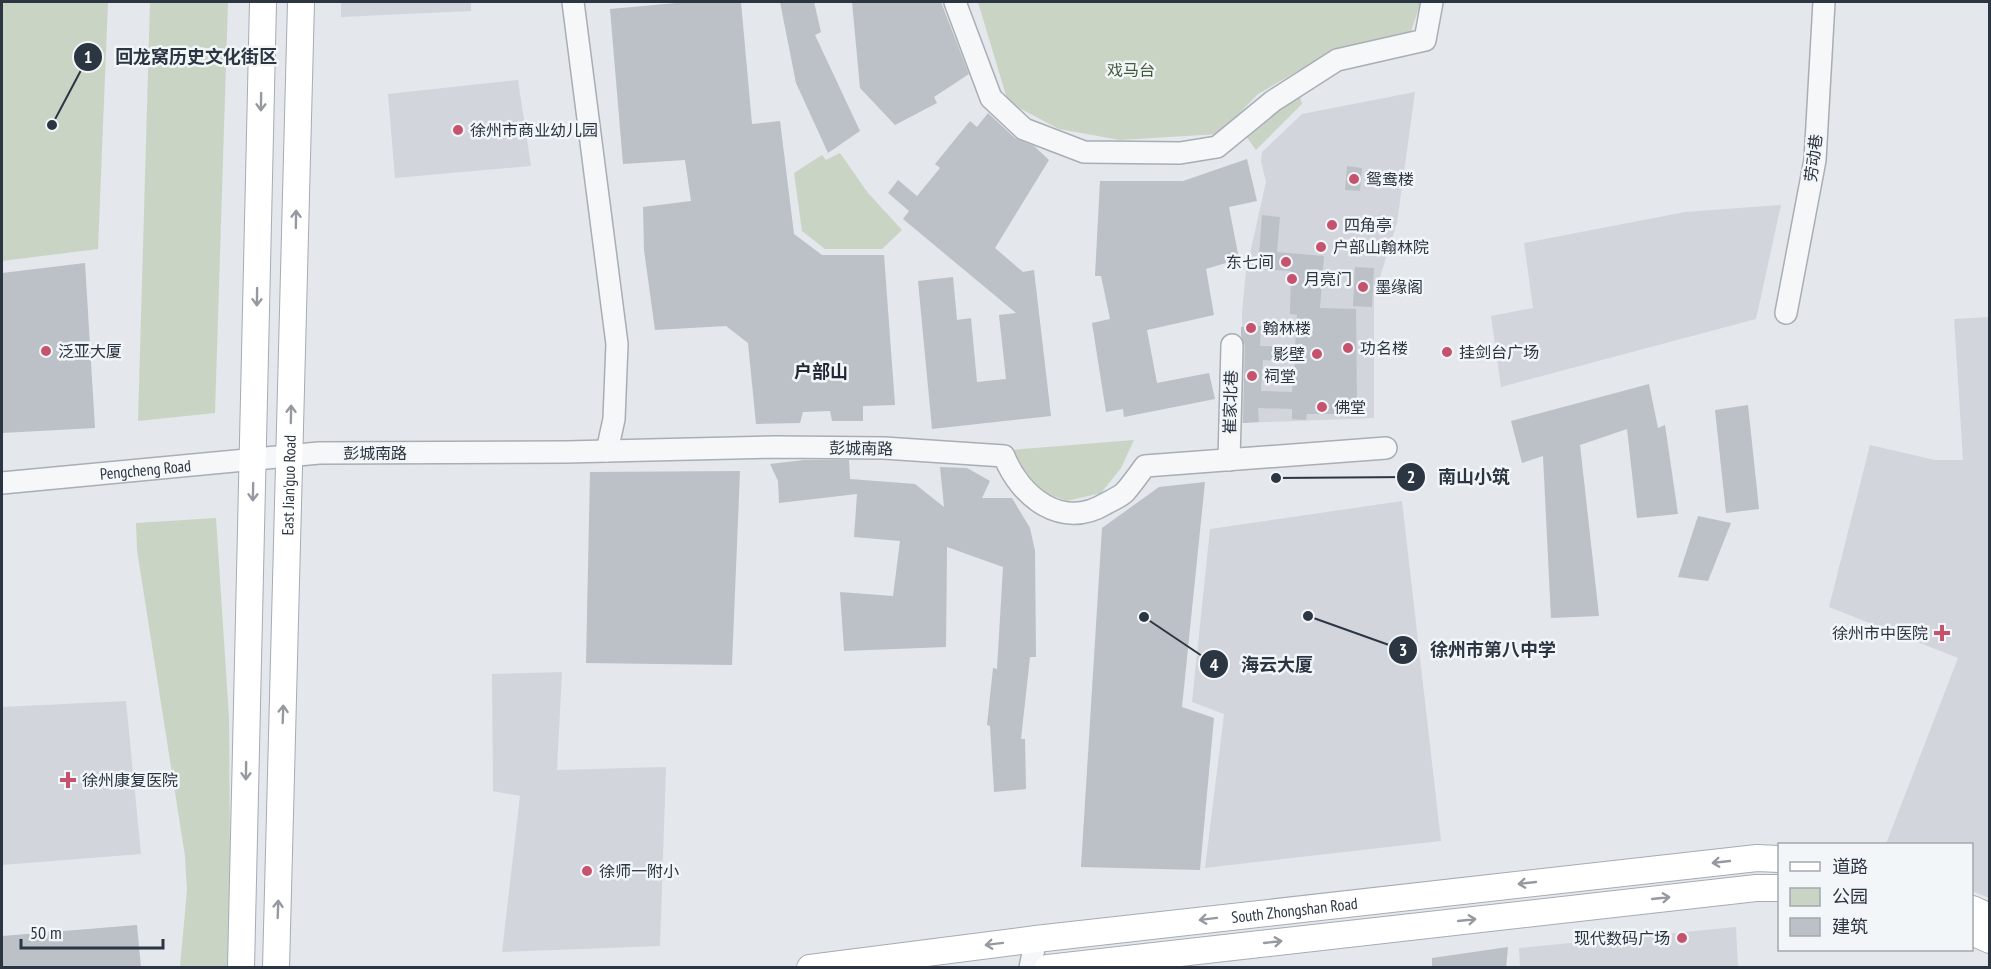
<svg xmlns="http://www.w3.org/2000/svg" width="1991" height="969" viewBox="0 0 1991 969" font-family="'PT Sans Narrow','Noto Sans SC',sans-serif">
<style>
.built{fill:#d2d6dc}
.green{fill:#cad4c5}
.building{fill:#bbc1c7;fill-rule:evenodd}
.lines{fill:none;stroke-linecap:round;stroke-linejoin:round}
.minor-casing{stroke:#a9aeb5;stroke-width:24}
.major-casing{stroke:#a4acb5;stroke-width:28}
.minor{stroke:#f6f7f9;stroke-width:21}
.major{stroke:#fff;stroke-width:26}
.oneway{stroke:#969aa0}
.poi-dot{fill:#c5536d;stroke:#f3f6f8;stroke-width:2}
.labels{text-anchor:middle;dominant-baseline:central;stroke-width:5;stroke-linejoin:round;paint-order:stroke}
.park-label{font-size:16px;fill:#445c3b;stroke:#f3f6f8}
.poi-label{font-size:16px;fill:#2c3642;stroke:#f3f6f8;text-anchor:start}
.street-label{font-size:16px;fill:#2c3642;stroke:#f3f6f8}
.neighbourhood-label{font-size:18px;font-weight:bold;fill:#1e2733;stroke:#f3f6f8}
.leader{fill:none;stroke:#2c3642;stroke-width:2}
.callout-dot{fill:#2c3642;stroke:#f3f6f8;stroke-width:2}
.mark-label{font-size:18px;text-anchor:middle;font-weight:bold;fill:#fff}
.callout-label{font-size:18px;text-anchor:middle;font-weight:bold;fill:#2c3642;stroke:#f3f6f8;stroke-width:5;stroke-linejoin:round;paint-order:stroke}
</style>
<rect width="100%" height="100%" fill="#e4e7eb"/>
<!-- built -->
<g class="built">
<path d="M341 2H471V11L341 17Z"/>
<path d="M518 80 531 166 395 178 388 94Z"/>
<path d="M1415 92 1397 223 1374 296V418L1242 423V312L1246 271 1266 182 1261 161 1262 152 1302 114Z"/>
<path d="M1781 205 1756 319 1501 387 1491 316 1533 308 1524 243 1685 212Z"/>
<path d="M1989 317H1990L1989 898 1972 891V844H1886L1958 658 1829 607 1870 445 1935 460H1963L1954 319Z"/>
<path d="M1402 501 1441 841 1205 868 1224 714 1192 702 1210 529Z"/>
<path d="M562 672 557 770 666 767 660 946 502 952 520 796 493 791 492 674Z"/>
<path d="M126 701 141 854 2 865V707Z"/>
<path d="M1736 927 1738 967H1520L1519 948Z"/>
</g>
<!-- green -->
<g class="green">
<path d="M2 2H108L98 249 2 261Z"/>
<path d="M150 2H228L215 413 138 421Z"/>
<path d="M978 2H1421L1408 40 1336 49 1258 94 1219 134 1120 140 1059 129 1008 102Z"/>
<path d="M1298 90 1302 104 1256 150 1243 132Z"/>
<path d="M840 153 868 193 902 230 882 249H825L802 231 794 173 822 155 826 160Z"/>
<path d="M1134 440 1121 468 1101 493 1067 501 1034 489 1010 450Z"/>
<path d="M216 518 229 718 231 967H180L187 890 185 856 137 550 136 523Z"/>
</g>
<!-- building -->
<g class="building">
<path d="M687 2H741L752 124 780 121 794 234 822 255H884L895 405 863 406V421H832L830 411 803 412 800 423 756 424 748 343 726 326 655 330 644 250 643 207 691 201 685 160 623 164 610 9Z"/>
<path d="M780 2H814L821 32 815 35 860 131 828 153 796 83Z"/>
<path d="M852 2H941L969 74 934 97 937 103 895 125 860 88Z"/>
<path d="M988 113 1015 138 1034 146 1049 160 995 248 1023 272 1034 270 1051 416 932 429 918 281 953 277 957 320 971 318 977 382 1006 379 999 315 1016 313 903 219 909 211 888 193 898 180 917 196 940 168 935 164 970 121 977 127Z"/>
<path d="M1247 159 1257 201 1229 207 1239 259 1206 269 1214 315 1147 330 1157 383 1209 373 1215 399 1124 417 1123 409 1106 412 1092 323 1110 319 1101 276H1095L1100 181H1183Z"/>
<path d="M1347 166 1362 168 1360 191 1345 190Z"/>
<path d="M1262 215 1280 217 1277 252 1324 256 1320 308 1356 309 1357 404H1335L1334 414H1307L1306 420 1292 419V409L1258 408 1259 422 1243 423 1245 345 1241 336V327L1261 326 1260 346 1295 347 1297 315 1290 314 1291 271 1258 269ZM1263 360 1295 362 1292 392 1261 391Z"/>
<path d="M85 263 95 428 2 433V273Z"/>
<path d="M1355 267 1374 268 1372 307 1353 306Z"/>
<path d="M1649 384 1658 428 1665 425 1678 514 1637 518 1627 429 1580 445 1599 616 1551 618 1543 456 1522 463 1511 421Z"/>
<path d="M1748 405 1759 509 1726 513 1715 410Z"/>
<path d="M804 460H849L850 479 915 484 944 507 940 467 967 468 990 481 982 498H1012L1030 528 1035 551 1036 657H1030L1021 739H1025L1026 789 994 792 990 726 987 725 993 668 997 669 1003 567 947 547 946 647 844 651 840 592 893 596 900 541 854 537 857 494 779 503 778 481 770 464Z"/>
<path d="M740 471 732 665 586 663 590 472Z"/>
<path d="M1205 482 1182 707 1214 718 1200 870 1081 867 1102 528 1159 487Z"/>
<path d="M1698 516 1731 523 1708 581 1678 577Z"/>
<path d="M137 925 141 968H2V936Z"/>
<path d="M1508 947 1506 968H1432V958Z"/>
</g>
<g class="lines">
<!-- minor casing -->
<g class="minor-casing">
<g id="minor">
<path d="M573 2 617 344 614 419 607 451"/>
<path d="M955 2 991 98 1024 129 1084 152 1180 153 1217 147 1273 101 1337 60 1425 40 1432 2"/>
<path d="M1786 313 1815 160 1824 2"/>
<path d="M1229 460 1232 345"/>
<path id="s1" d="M2 483 319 453 566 452 775 447 884 448 1004 456C1020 497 1062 530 1105 504 1112 500 1120 497 1125 492 1132 484 1139 474 1145 466L1386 448"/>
<path d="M1030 968 1036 939"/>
</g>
</g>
<!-- major casing -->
<g class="major-casing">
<g id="major">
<path d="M1972 909 1990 917"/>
<path d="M1972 932 1990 940"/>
<path d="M241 968 263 2"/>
<path id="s2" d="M276 968 301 2"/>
<path id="s3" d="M810 968 1036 939 1757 858 1780 859"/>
<path d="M1048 968 1756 888H1780"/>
</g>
</g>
<!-- minor -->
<use href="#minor" class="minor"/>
<!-- major -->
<use href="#major" class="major"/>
</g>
<!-- one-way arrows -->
<defs><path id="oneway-shaft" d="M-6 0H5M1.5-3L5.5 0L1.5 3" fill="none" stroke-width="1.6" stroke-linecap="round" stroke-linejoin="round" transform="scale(1.5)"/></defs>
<g class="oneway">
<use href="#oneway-shaft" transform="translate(261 102) rotate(91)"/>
<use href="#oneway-shaft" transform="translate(296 219) rotate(-89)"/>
<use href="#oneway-shaft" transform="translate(257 297) rotate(91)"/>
<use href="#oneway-shaft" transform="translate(291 414) rotate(-89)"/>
<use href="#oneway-shaft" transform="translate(253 492) rotate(91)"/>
<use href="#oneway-shaft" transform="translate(283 714) rotate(-88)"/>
<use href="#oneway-shaft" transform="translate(246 771) rotate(91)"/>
<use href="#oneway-shaft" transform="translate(1721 862) rotate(174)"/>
<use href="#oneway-shaft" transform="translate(1527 883) rotate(174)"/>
<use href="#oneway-shaft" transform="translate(1661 898) rotate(-6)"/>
<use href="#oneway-shaft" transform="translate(278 909) rotate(-88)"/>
<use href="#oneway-shaft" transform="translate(1208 919) rotate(173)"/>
<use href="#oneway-shaft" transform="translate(1467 920) rotate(-6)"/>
<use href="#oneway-shaft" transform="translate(1273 942) rotate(-6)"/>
<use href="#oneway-shaft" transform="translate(994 944) rotate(173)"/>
</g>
<!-- markers -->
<g class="poi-dot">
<circle cx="458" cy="130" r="6"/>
<circle cx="1354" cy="179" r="6"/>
<circle cx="1332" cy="225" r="6"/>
<circle cx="1321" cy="247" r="6"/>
<circle cx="1286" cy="262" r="6"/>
<circle cx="1292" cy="279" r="6"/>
<circle cx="1363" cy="287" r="6"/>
<circle cx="1251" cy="328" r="6"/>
<circle cx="1348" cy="348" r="6"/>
<circle cx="46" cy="351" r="6"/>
<circle cx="1447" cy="352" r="6"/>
<circle cx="1317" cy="354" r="6"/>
<circle cx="1252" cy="376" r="6"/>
<circle cx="1322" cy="407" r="6"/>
<path d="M1939 624h6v6h6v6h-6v6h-6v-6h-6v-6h6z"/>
<path d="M65 771h6v6h6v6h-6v6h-6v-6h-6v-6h6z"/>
<circle cx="587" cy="871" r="6"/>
<circle cx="1682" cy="938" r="6"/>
</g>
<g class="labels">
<!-- park labels -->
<g class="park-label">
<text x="1131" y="70">戏马台</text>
</g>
<!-- poi labels -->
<g class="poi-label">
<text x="470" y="130">徐州市商业幼儿园</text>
<text x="1366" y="179">鸳鸯楼</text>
<text x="1344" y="225">四角亭</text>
<text x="1333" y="247">户部山翰林院</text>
<text x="1274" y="262" text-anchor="end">东七间</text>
<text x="1304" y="279">月亮门</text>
<text x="1375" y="287">墨缘阁</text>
<text x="1263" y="328">翰林楼</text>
<text x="1360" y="348">功名楼</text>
<text x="58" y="351">泛亚大厦</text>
<text x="1459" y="352">挂剑台广场</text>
<text x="1305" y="354" text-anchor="end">影壁</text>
<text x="1264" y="376">祠堂</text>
<text x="1334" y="407">佛堂</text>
<text x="1928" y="633" text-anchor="end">徐州市中医院</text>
<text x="82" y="780">徐州康复医院</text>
<text x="599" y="871">徐师一附小</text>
<text x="1670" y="938" text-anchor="end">现代数码广场</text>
</g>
<!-- street labels -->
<g class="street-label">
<text transform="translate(1813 158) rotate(-83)">劳动巷</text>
<text transform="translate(1230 402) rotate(-88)">崔家北巷</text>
<text transform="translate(861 448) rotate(1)">彭城南路</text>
<text x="375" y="453">彭城南路</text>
<text stroke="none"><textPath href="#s1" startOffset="144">Pengcheng Road</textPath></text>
<text stroke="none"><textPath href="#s2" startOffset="483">East Jian'guo Road</textPath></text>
<text stroke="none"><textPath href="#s3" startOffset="488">South Zhongshan Road</textPath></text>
</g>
<!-- neighbourhood labels -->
<g class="neighbourhood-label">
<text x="821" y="371">户部山</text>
</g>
</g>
<!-- callouts -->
<path class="leader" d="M52 125L88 57M1276 478L1411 477M1308 616L1403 650M1144 617L1214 664"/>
<g class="callout-dot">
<circle cx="52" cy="125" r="6"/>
<circle cx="1276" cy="478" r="6"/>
<circle cx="1308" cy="616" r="6"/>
<circle cx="1144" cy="617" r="6"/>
<circle cx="88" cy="57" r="15"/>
<circle cx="1411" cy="477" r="15"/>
<circle cx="1403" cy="650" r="15"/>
<circle cx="1214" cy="664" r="15"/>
</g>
<g class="mark-label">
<text x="88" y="63">1</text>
<text x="1411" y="483">2</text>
<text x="1403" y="656">3</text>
<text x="1214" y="671">4</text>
</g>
<g class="callout-label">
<text x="196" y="63">回龙窝历史文化街区</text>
<text x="1474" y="483">南山小筑</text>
<text x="1493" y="656">徐州市第八中学</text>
<text x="1277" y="671">海云大厦</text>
</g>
<!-- border -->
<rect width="1991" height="969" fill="none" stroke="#2c3642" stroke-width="6"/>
<!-- legend -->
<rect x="1778" y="843" width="195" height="108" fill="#f3f6f8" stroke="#a3a9af" stroke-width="1.5"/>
<rect x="1790" y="862" width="30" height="9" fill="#ffffff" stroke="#a3a9af" stroke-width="1.5"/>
<text x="1832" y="873" font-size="18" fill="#2c3642">道路</text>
<rect x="1790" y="888" width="30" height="18" fill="#cad4c5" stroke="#a3a9af" stroke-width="1.5"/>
<text x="1832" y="903" font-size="18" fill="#2c3642">公园</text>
<rect x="1790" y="918" width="30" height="18" fill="#bbc1c7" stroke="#a3a9af" stroke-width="1.5"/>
<text x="1832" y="933" font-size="18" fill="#2c3642">建筑</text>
<!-- scale -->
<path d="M21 939v9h142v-9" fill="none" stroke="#2c3642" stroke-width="3"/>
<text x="30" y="939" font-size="18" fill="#2c3642" stroke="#f3f6f8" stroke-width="4.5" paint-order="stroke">50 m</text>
</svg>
